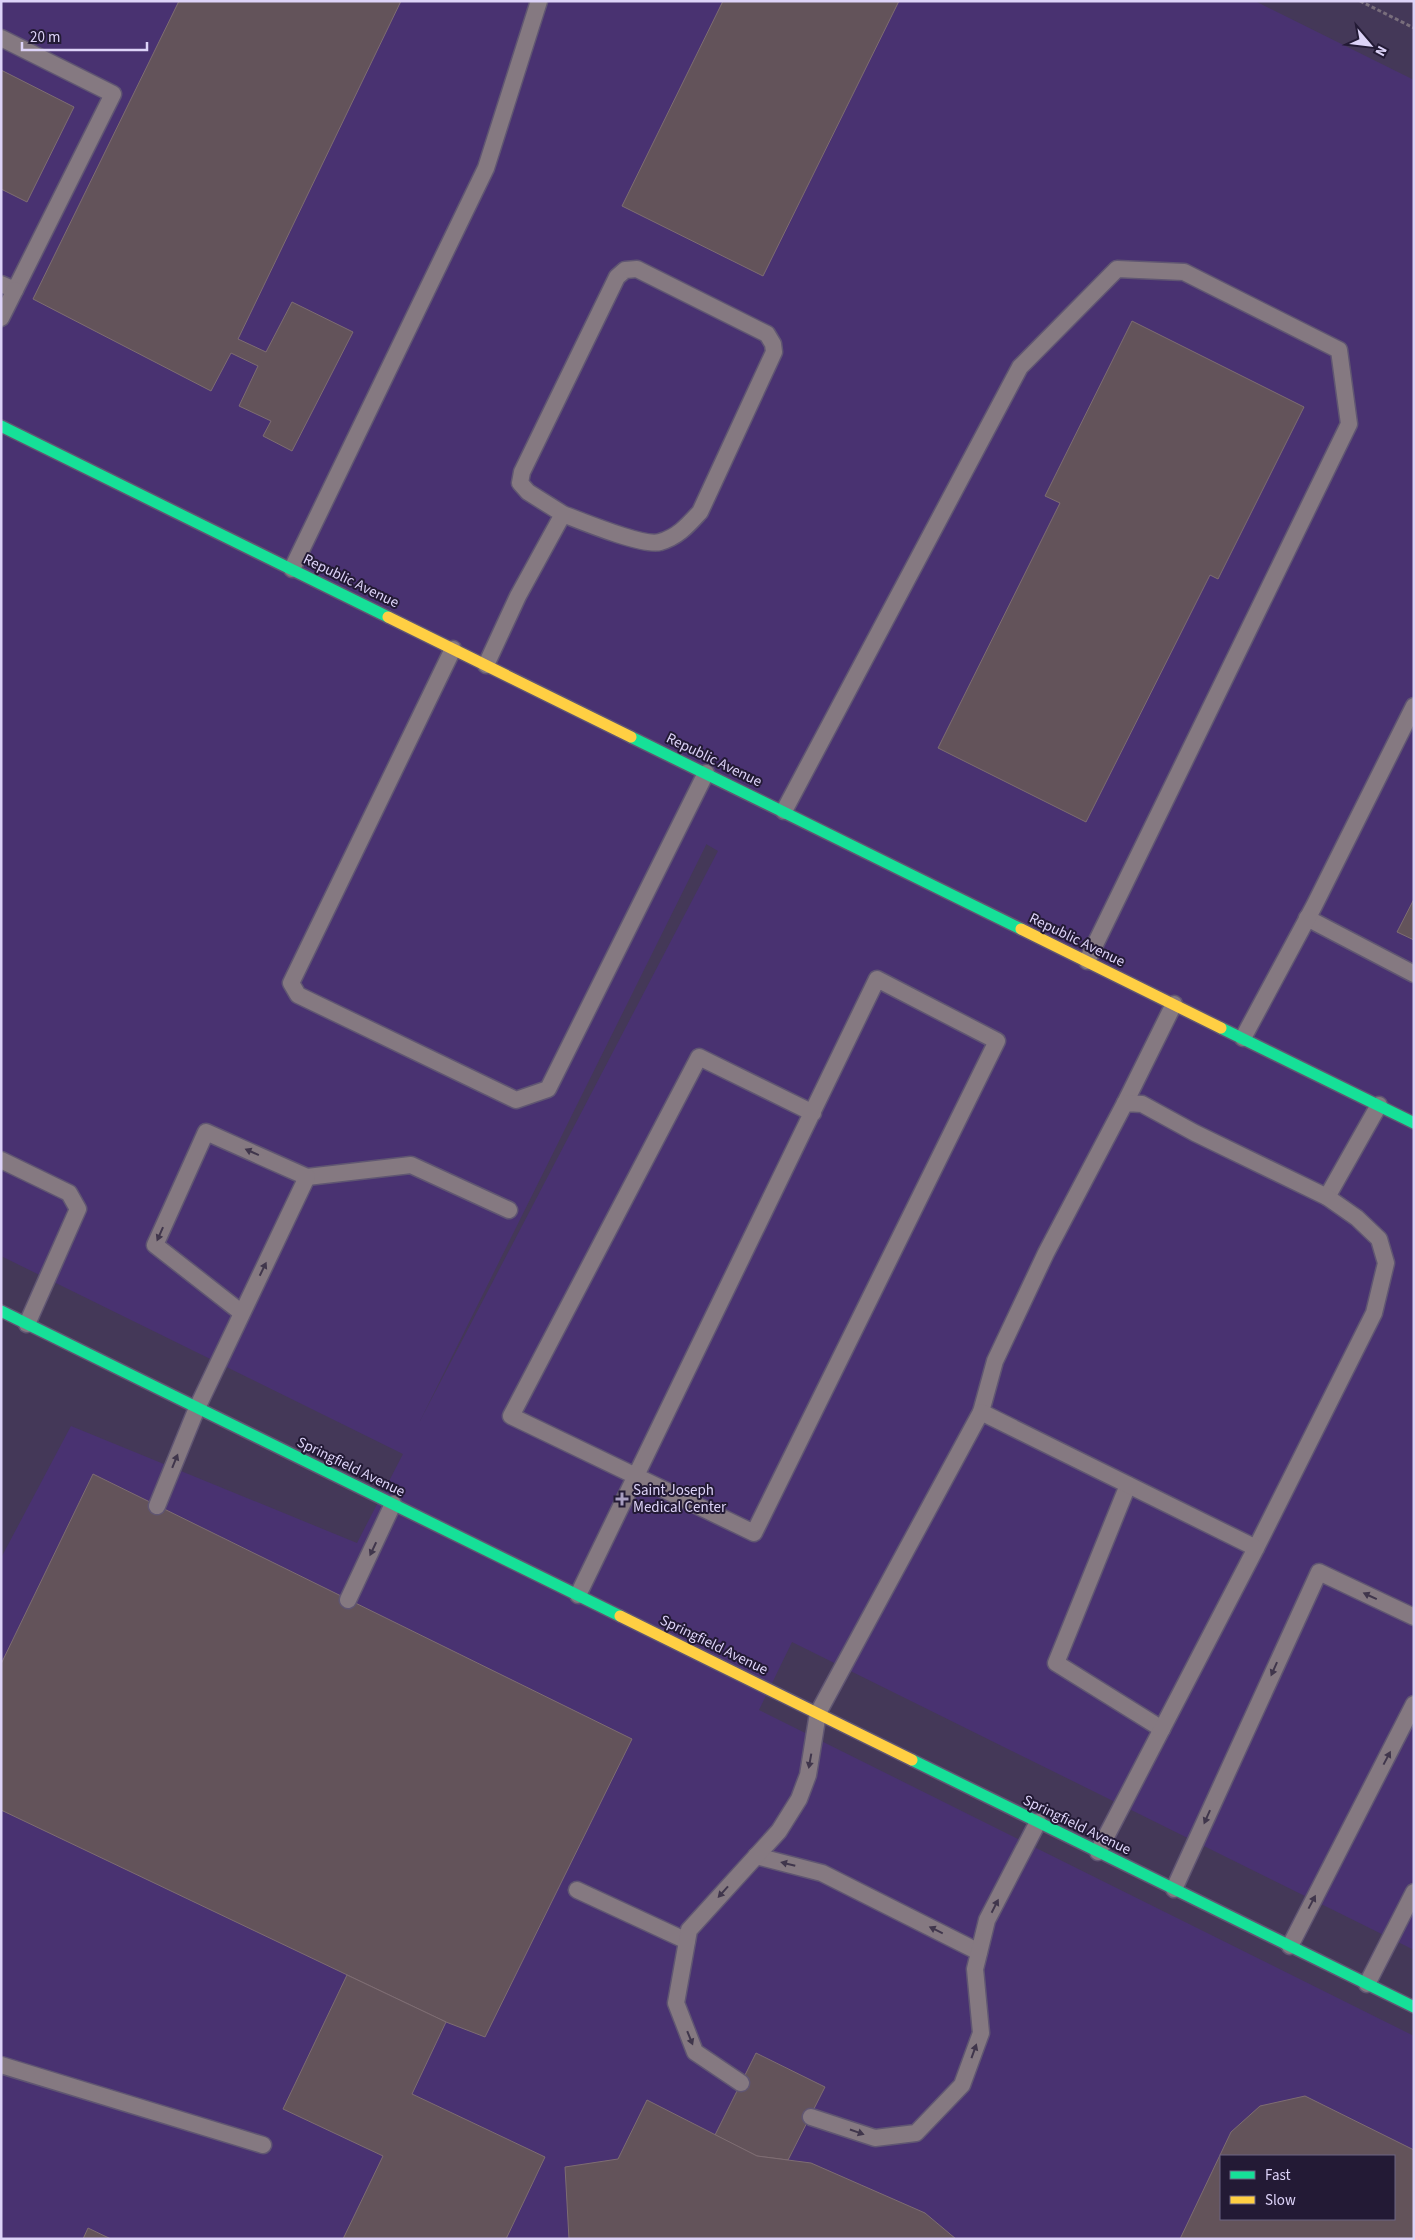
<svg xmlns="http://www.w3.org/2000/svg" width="1415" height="2240" viewBox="0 0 1415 2240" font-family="'Source Sans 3',sans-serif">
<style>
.built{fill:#493271;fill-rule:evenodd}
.building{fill:#63535a;stroke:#7e6d72;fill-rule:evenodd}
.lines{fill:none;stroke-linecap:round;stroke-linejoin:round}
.lane-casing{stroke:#605672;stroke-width:19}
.fast-casing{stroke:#605672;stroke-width:14}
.slow-casing{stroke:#605672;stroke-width:14}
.path{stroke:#796e7c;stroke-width:3;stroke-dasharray:4 2.5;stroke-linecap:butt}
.lane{stroke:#857981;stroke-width:16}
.fast{stroke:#16e098;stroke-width:11}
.slow{stroke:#ffcf43;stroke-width:11}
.oneway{fill:#40364c}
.poi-dot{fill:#a79dc0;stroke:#231a35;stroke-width:2}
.labels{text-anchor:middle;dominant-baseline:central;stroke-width:4;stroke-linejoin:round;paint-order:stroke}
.street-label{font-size:15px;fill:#ddd3f8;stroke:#231a35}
.poi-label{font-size:15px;fill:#ddd3f8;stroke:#231a35;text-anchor:start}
</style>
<rect width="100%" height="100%" fill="#443858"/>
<!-- built -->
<path class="built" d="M1 1H1255L1414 80V1950L792 1642 759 1710 1414 2036V2239H1V1558L71 1426 357 1543 403 1454 1 1256ZM706 844 718 851 420 1421 706 845ZM1221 2156H1394V2219H1221Z"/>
<!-- building -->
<g class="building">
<path d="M179 1H401L238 339 266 352 292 302 353 332 292 451 263 436 271 421 239 406 258 366 231 353 211 391 33 299Z"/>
<path d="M723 1H899L763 276 622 206Z"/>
<path d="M1 70 74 107 27 202 1 189Z"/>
<path d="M1132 321 1304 407 1218 579 1210 575 1086 822 938 748 1060 503 1045 496Z"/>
<path d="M1414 899V940L1397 932Z"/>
<path d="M93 1474 632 1739 485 2037 446 2022 1 1810V1664Z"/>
<path d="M347 1975 446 2022 412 2094 545 2157 506 2239H343L383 2156 283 2109Z"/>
<path d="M756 2053 825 2087 788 2160 757 2156 715 2135Z"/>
<path d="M1305 2096 1414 2150V2239H1180L1231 2132 1260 2106ZM1221 2156H1394V2219H1221Z"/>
<path d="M647 2100 757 2156 811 2163 925 2213 956 2239H569L565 2167 618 2159Z"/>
<path d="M88 2228 111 2239H83Z"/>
</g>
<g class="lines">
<!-- lane casing -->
<g class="lane-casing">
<g id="lane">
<path d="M1 38 113 94 15 290 1 284"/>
<path d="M1 318 15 290"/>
<path d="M292 569 486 168 539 1"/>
<path d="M453 649 291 983 298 995 516 1100 548 1089 706 773"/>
<path d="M486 665 518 596 563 514C581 521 644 547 660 542 678 537 688 525 700 512L774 352 773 344 767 334 637 269 625 270 617 277 522 472 520 483 528 492 563 514"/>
<path d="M784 811 1020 367 1117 269 1184 272 1339 350 1349 424 1087 961"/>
<path d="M1307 918 1414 974"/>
<path d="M1243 1038 1314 906 1414 706"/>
<path d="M1125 1103 1174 1004"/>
<path d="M1 1160 69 1193 78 1209 27 1324"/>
<path d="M307 1177 411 1165 509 1210"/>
<path d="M1327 1197 1379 1105"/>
<path d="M981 1412 995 1361 1046 1253 1125 1103 1142 1104 1195 1133 1327 1197 1357 1218 1379 1239 1386 1263 1374 1313 1256 1548"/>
<path d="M1128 1485 1056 1663 1162 1729"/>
<path d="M157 1506 197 1408 307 1177 206 1132 155 1245 242 1313"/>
<path d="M578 1595C678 1390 778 1185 877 979L997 1041 754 1533 511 1416 699 1057 813 1113"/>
<path d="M348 1600 393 1504"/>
<path d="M756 1856 822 1873 979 1952"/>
<path d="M1174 1889 1319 1572 1414 1617"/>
<path d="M577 1890 687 1941"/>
<path d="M1290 1946 1414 1704"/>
<path d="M1367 1984 1414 1892"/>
<path d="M1 2065 263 2145"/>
<path d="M741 2083 695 2052 676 2003 689 1930 779 1831 799 1799 808 1775 818 1713 981 1412 1256 1548 1098 1852"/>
<path d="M811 2117 875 2138 916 2133 962 2085 981 2033 975 1969 987 1920 1038 1822"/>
</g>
</g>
<!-- fast casing -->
<g class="fast-casing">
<g id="fast">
<path d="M1 426 388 617"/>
<path d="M631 737 1021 929"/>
<path d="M1221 1028 1414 1123"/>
<path d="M1 1311 620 1616"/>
<path d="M912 1760 1414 2007"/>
</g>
</g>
<!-- slow casing -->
<g class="slow-casing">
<g id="slow">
<path d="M388 617 631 737"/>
<path d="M1021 929 1221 1028"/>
<path d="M620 1616 912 1760"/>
</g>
</g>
<!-- path -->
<path class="path" d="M1360 1 1414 28"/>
<!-- lane -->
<use href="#lane" class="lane"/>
<!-- fast -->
<use href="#fast" class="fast"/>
<!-- slow -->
<use href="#slow" class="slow"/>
</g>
<!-- one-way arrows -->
<defs><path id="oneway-solid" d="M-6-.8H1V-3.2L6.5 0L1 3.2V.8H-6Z" transform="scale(1.25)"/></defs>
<g class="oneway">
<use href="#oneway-solid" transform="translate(252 1152) rotate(-156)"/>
<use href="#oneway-solid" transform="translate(160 1234) rotate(114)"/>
<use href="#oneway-solid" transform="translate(263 1269) rotate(-64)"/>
<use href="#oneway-solid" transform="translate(175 1461) rotate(-68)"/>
<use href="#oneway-solid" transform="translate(373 1549) rotate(115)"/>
<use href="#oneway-solid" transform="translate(1370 1596) rotate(-155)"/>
<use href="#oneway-solid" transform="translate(1274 1669) rotate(114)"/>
<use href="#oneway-solid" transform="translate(1387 1758) rotate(-62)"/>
<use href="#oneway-solid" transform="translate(810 1761) rotate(100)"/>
<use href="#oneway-solid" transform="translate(1207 1817) rotate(114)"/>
<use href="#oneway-solid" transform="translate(788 1864) rotate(-166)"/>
<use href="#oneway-solid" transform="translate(723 1892) rotate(132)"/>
<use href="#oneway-solid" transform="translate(1312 1902) rotate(-62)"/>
<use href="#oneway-solid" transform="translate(995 1906) rotate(-63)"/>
<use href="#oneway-solid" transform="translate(936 1930) rotate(-154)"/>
<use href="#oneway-solid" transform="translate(690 2038) rotate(68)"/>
<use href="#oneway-solid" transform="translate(974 2051) rotate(-70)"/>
<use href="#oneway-solid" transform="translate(857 2132) rotate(19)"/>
</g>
<!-- markers -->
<path class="poi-dot" d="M619.5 1491.5h5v5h5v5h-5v5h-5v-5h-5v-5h5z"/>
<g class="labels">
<!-- street labels -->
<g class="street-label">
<text transform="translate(351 581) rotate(26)">Republic Avenue</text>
<text transform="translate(714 760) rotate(26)">Republic Avenue</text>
<text transform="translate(1077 940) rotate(26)">Republic Avenue</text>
<text transform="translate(351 1467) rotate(26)">Springfield Avenue</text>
<text transform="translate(714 1645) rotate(26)">Springfield Avenue</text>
<text transform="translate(1077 1825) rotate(26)">Springfield Avenue</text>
</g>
<!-- poi labels -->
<g class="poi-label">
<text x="633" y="1490">Saint Joseph<tspan x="633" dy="17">Medical Center</tspan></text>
</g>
</g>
<!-- border -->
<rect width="1415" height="2240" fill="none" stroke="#ddd3f8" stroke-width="5"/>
<!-- legend -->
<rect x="1220" y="2155" width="175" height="65" fill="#231a35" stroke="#6d6483"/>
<rect x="1230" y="2171" width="25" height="8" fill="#16e098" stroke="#6d6483"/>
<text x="1265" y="2180" font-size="15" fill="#ddd3f8">Fast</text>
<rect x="1230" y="2196" width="25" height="8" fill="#ffcf43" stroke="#6d6483"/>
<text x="1265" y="2205" font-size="15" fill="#ddd3f8">Slow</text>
<!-- north arrow -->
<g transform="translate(1370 45) rotate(118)" stroke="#231a35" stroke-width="4" paint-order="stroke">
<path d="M0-4L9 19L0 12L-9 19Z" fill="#ddd3f8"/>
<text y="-8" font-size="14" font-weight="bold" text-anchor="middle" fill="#ddd3f8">N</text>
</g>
<!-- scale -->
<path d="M22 42v8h125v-8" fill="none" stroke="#ddd3f8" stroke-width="2.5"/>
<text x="30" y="42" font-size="15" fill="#ddd3f8" stroke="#231a35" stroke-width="4" paint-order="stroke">20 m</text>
</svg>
